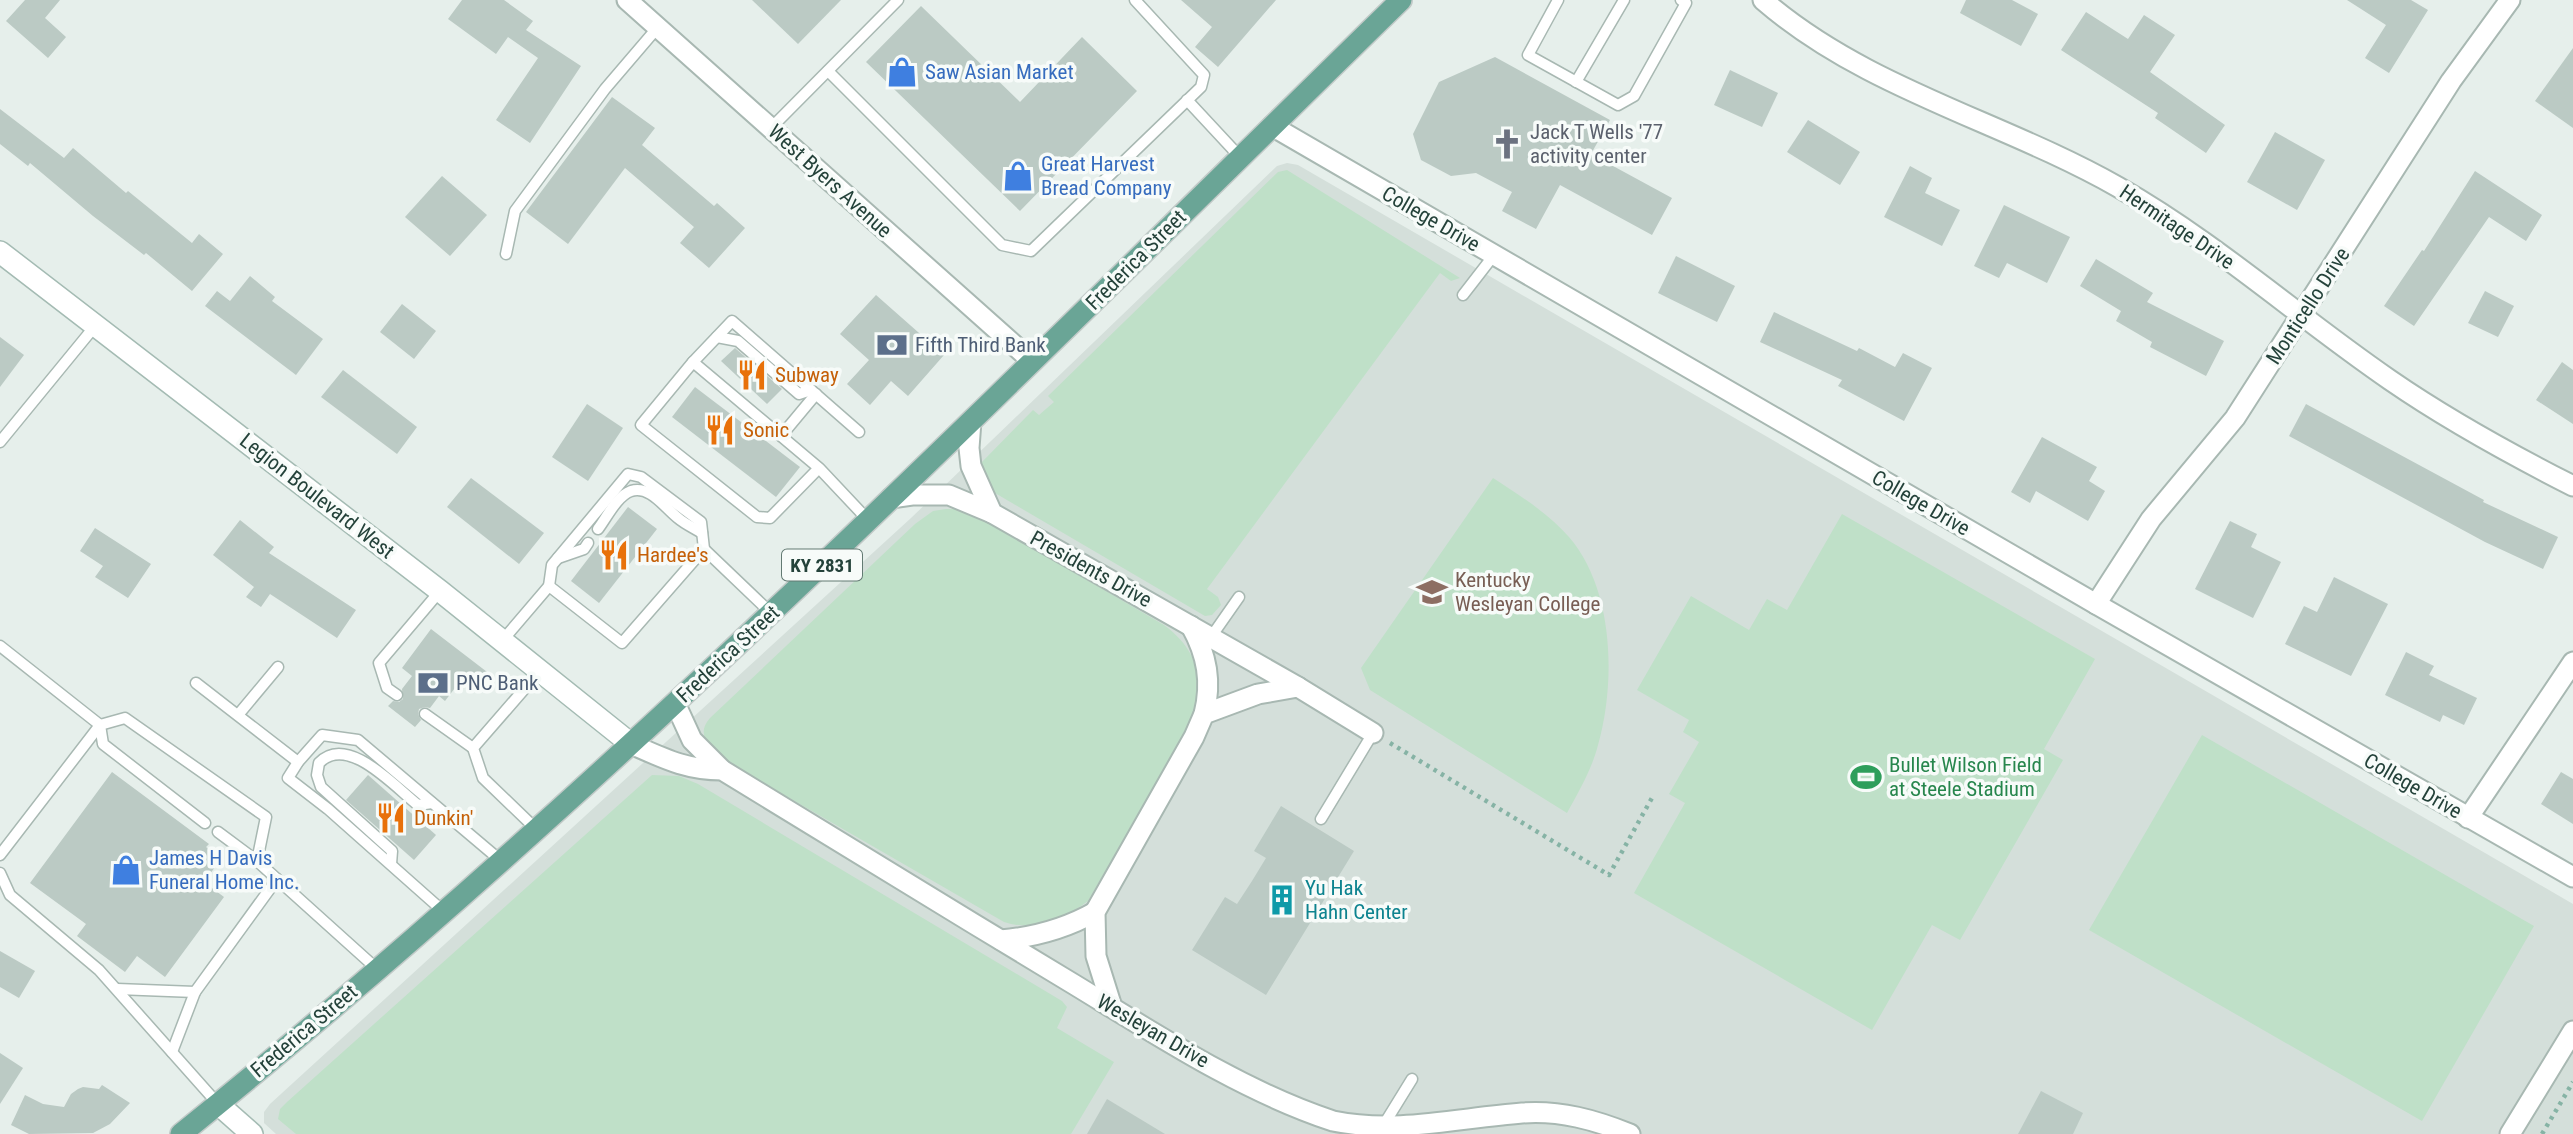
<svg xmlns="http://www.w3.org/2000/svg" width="2573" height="1134" viewBox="0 0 2573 1134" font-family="'Roboto Condensed',sans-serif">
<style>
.built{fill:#d4dfda}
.green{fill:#bfe0c8}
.building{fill:#bbcac4}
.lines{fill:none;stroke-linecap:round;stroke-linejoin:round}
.lane-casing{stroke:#a8b8b2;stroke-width:13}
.street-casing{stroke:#a8b8b2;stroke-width:23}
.secondary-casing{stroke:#a4bbb3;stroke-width:24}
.primary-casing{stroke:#c2cac8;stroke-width:24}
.path{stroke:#86b3a5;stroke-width:4.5;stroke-dasharray:3.5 5;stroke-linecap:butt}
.lane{stroke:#fff;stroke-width:10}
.street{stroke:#fff;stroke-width:19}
.secondary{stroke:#fff;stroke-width:21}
.primary{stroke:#6aa596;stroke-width:21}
.labels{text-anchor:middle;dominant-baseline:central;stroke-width:7;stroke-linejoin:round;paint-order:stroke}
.shield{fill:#f7fbf9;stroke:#637a73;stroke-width:2}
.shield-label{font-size:19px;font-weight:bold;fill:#24423a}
.shop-label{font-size:21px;fill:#366cbe;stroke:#f7fbf9;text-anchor:start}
.worship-label{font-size:21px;fill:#5b616d;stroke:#f7fbf9;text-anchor:start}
.street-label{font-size:21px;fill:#24423a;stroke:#f7fbf9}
.service-label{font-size:21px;fill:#4e5e75;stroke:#f7fbf9;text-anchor:start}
.food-label{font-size:21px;fill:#c56008;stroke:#f7fbf9;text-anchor:start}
.education-label{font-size:21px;fill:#785e54;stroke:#f7fbf9;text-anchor:start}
.leisure-label{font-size:21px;fill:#27864d;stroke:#f7fbf9;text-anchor:start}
.culture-label{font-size:21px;fill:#0d838f;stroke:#f7fbf9;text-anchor:start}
</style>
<rect width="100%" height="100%" fill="#e6efeb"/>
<!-- built -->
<path class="built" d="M1287 163 1298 165 2573 904V1134H276L264 1123V1112L270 1104 911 518 1277 166Z"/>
<!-- green -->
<g class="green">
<path d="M1287 170 1460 278 1451 281 1440 273 1207 589 1218 597 1221 605 1212 615 1205 616 995 493 989 488 980 464 1033 410 1039 415 1054 402 1048 396 1278 172Z"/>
<path d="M1493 478C1519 495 1548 513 1569 537 1614 589 1616 682 1598 745 1592 769 1579 791 1567 813L1370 690 1361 668Z"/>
<path d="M946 509H963L978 516 1164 625C1200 652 1202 678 1194 719L1088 901C1063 920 1034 932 1004 922L725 761C712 748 694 736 710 718L915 524 933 511Z"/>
<path d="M1842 514 2095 659 2044 749 2063 760 1960 940 1932 925 1872 1030 1634 893 1685 803 1669 794 1699 742 1683 732 1689 720 1637 690 1691 596 1749 630 1767 599 1787 610Z"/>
<path d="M2202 735 2534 926 2422 1121 2089 930Z"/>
<path d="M652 775 679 776 698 784 1062 1001 1067 1007 1057 1028 1114 1062 1071 1134H296L278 1119 280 1109 287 1102Z"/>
</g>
<!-- building -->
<g class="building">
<path d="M25 0H60L45 18 66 37 48 58 6 21Z"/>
<path d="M462 0H504L533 21 526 30 581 66 530 143 496 120 538 58 508 37 496 54 448 19Z"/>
<path d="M752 0H841L798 44Z"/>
<path d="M1181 0H1276L1218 67 1195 47 1212 27Z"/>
<path d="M1966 0H2012L2038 14 2021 46 1960 13Z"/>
<path d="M2347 0H2411L2428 10 2389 73 2365 58 2386 25Z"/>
<path d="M921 6 1020 102 1082 37 1137 91 1020 211 866 62Z"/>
<path d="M2086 12 2128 39 2144 15 2175 35 2150 72 2225 125 2206 153 2155 118 2158 113 2061 50Z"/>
<path d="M2573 48V128L2535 101Z"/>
<path d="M1495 57 1610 120 1591 154 1672 198 1652 235 1560 185 1536 229 1502 211 1512 192 1476 173 1451 176 1421 160 1413 134 1439 82Z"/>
<path d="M1730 70 1778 93 1762 127 1714 105Z"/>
<path d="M612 97 655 128 642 145 714 206 717 203 745 228 709 268 680 243 694 227 625 168 568 244 526 212Z"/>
<path d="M0 109 64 158 73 148 126 193 128 191 192 243 199 234 223 254 192 291 146 253 144 255 93 216 30 163 28 166 0 144Z"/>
<path d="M1808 120 1860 152 1840 185 1787 152Z"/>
<path d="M2275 132 2325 160 2297 210 2247 182Z"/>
<path d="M1910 166 1932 178 1925 193 1960 210 1942 246 1884 217Z"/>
<path d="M2475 171 2542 215 2526 241 2489 217 2414 326 2384 306 2422 250 2424 251Z"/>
<path d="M442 176 487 215 450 256 405 217Z"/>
<path d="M2004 205 2070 237 2047 283 2007 263 1999 278 1974 266Z"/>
<path d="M1676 256 1735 286 1717 322 1658 293Z"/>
<path d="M2096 259 2153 293 2147 302 2224 341 2206 376 2150 347 2152 342 2116 321 2121 311 2080 286Z"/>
<path d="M250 276 275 297 272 301 323 339 296 375 205 306 217 291 230 301Z"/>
<path d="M2485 291 2514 306 2498 337 2468 323Z"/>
<path d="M876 295 944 355 908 396 891 381 870 405 847 384 869 360 840 334Z"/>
<path d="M402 304 436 331 414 359 380 332Z"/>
<path d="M1774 312 1857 351 1859 348 1895 367 1903 353 1932 368 1904 421 1838 386 1842 380 1760 342Z"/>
<path d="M0 337 24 355 0 387Z"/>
<path d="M735 348 782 389 767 404 721 361Z"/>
<path d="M2562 362 2573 370V424L2536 400Z"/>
<path d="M343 370 417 427 397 454 321 397Z"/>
<path d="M695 387 800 467 776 497 672 417Z"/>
<path d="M587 404 623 428 588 481 552 457Z"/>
<path d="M2306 404 2484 500 2483 502 2558 537 2543 569 2485 542 2289 436Z"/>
<path d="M2042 437 2097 467 2089 481 2105 491 2088 521 2036 491 2030 503 2011 492Z"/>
<path d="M471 478 544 533 519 564 447 507Z"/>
<path d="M628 507 657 529 599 603 571 581Z"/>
<path d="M240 520 274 547 269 553 356 610 337 638 270 594 261 607 246 597 254 587 213 555Z"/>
<path d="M2230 521 2257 534 2251 547 2281 562 2253 618 2195 589Z"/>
<path d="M95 528 151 564 128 598 95 577 103 566 80 551Z"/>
<path d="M2334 577 2388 604 2351 676 2285 644 2304 606 2317 612Z"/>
<path d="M431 629 491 675 480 689 464 676 445 701 439 696 430 708 425 707 419 709 418 714 421 720 415 727 388 706 393 701 399 702 403 699 402 689 412 676 402 668Z"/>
<path d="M2406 652 2434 666 2429 675 2477 698 2464 725 2443 715 2440 722 2385 695Z"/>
<path d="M112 772 209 844 206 847 221 859 204 882 224 897 165 977 137 956 125 972 77 936 86 924 30 883Z"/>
<path d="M2561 772 2573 779V824L2541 804Z"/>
<path d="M368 775 436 835 414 860 346 800Z"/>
<path d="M1281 806 1354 851 1266 995 1192 950 1225 897 1237 904 1252 881 1266 858 1254 851Z"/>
<path d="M0 951 35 971 19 998 0 987Z"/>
<path d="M0 1053 23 1068 0 1104Z"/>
<path d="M102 1085 130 1103 110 1124 93 1133 29 1134 11 1125 25 1095 43 1104 64 1107 71 1094 78 1089 83 1087 99 1089Z"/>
<path d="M2041 1091 2083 1113 2073 1134H2018Z"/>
<path d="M1107 1099 1165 1134H1087Z"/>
</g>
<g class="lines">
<!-- lane casing -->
<g class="lane-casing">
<g id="lane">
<path d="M1558 0 1528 55 1618 105 1634 96 1686 3 1681 0"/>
<path d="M828 71 1002 245 1031 251 1201 87 1204 75 1135 0"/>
<path d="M1576 82 1624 0"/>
<path d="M1187 100 1240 157"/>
<path d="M771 128 898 0"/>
<path d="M506 254 515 211 605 89 658 27"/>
<path d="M1463 295 1494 255"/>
<path d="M717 337 738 341 799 394 811 390"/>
<path d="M693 362 732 321 859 432"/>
<path d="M781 436 816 394"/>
<path d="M0 442 95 326"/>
<path d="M819 468 770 518 757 517 641 425 693 362 819 468 868 520"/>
<path d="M598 529C607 517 617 496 631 491 650 485 665 508 678 518 685 524 694 528 702 533"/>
<path d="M558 558 584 549 588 543"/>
<path d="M549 586 552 565 628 474 641 477 701 522 704 549"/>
<path d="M1211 637 1239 597"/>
<path d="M502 641 549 586 622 643 704 549 771 613"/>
<path d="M0 646 100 725 103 744 205 823"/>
<path d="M196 683 298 762"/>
<path d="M397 695 387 688 379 663 440 591"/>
<path d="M425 714 473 748"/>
<path d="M238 715 278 667"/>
<path d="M1321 819 1373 733"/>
<path d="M536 829 483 778 473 748 540 671"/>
<path d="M218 832 257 861 377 969"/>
<path d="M0 855 100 725 125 718 266 817 257 861"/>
<path d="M391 864 392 851 321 787 317 775 319 763C347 733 394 786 418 805L432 803"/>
<path d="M0 873 10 895 99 970 218 1104"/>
<path d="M443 911 328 809 288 778 298 762 322 735 358 740 500 860"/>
<path d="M117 989 195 992 277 879"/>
<path d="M172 1052 195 992"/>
<path d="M1383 1126 1412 1079"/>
</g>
</g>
<!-- street casing -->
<g class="street-casing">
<g id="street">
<path d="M627 0 1032 361"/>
<path d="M1763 0C1866 89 2002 121 2118 187 2215 242 2298 317 2390 380 2448 420 2510 454 2573 486"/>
<path d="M1272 126 2096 604 2573 877"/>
<path d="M971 421 969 448 971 466 992 513 1298 687"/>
<path d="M891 498 912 495H949L992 513"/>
<path d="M2096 604 2151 519 2235 418 2451 81 2510 0"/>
<path d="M1191 626C1207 655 1212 682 1204 714"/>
<path d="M675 703 692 740 722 770"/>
<path d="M631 744C663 758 686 770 722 770 840 842 957 914 1075 985 1157 1035 1242 1091 1333 1121 1396 1134 1458 1118 1522 1113 1560 1110 1595 1120 1630 1134"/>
<path d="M2468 818 2573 662"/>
<path d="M1001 940C1035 937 1065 929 1095 912"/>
<path d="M1112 1007 1096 956 1095 912 1194 737 1204 714 1258 694 1298 687 1373 733"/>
<path d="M2510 1134 2573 1031"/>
</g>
</g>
<!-- secondary casing -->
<g class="secondary-casing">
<g id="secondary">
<path d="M0 252 440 591 631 744"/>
<path d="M218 1104 252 1134"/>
</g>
</g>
<!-- primary casing -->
<g class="primary-casing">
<path id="primary" d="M181 1134C613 785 1004 388 1401 0"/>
</g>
<!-- path -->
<g class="path">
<path d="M1390 743 1609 875 1653 796"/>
<path d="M2542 1134 2573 1082"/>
</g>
<!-- lane -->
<use href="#lane" class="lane"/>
<!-- street -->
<use href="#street" class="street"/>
<!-- secondary -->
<use href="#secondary" class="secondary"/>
<!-- primary -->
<use href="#primary" class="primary"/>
</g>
<!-- icons -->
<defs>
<g id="shop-bare" transform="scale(2.415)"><path d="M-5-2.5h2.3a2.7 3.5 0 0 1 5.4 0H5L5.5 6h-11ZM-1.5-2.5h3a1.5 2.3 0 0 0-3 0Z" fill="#3f7fe0" stroke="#f7fbf9" stroke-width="2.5" paint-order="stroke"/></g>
<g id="church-bare" transform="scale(2.415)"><path d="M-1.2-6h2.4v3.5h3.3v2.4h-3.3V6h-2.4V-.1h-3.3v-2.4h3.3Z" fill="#6b7280" stroke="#f7fbf9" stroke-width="2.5" paint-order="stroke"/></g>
<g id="bank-bare" transform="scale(2.415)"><path d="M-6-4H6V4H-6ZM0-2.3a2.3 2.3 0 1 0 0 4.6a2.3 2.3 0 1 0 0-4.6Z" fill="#5c6f8a" stroke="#f7fbf9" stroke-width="2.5" paint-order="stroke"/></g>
<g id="restaurant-bare" transform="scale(2.415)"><path d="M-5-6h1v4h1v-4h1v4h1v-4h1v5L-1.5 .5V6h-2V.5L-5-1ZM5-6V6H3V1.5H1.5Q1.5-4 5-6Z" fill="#e8710a" stroke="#f7fbf9" stroke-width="2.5" paint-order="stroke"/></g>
<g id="university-bare" transform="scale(2.415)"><path d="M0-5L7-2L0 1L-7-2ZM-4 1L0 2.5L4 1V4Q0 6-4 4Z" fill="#8d6e63" stroke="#f7fbf9" stroke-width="2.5" paint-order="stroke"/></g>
<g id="stadium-bare" transform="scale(2.415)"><path d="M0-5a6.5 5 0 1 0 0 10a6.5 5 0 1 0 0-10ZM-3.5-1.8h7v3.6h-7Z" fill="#2e9e5b" stroke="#f7fbf9" stroke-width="2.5" paint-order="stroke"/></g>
<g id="building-bare" transform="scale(2.415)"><path d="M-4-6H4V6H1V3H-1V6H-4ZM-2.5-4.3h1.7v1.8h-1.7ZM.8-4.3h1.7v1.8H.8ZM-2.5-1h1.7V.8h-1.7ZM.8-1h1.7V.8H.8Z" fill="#0f9aa8" stroke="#f7fbf9" stroke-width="2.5" paint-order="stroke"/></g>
</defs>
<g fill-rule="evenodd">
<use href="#shop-bare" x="902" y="72"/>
<use href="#church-bare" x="1507" y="144"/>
<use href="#shop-bare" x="1018" y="176"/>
<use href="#bank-bare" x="892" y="345"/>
<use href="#restaurant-bare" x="752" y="375"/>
<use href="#restaurant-bare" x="720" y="430"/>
<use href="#restaurant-bare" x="614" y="555"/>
<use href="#university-bare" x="1432" y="592"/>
<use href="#bank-bare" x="433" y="683"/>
<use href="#stadium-bare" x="1866" y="777"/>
<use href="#restaurant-bare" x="391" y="818"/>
<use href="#shop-bare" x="126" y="870"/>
<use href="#building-bare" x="1282" y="900"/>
</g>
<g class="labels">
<!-- shield labels -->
<rect class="shield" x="782" y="549.5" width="80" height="31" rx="5"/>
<g class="shield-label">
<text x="822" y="565">KY 2831</text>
</g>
<!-- shop labels -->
<g class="shop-label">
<text x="925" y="72">Saw Asian Market</text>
<text x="1041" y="164">Great Harvest<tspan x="1041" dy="24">Bread Company</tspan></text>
<text x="149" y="858">James H Davis<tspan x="149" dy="24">Funeral Home Inc.</tspan></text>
</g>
<!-- worship labels -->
<g class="worship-label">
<text x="1530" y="132">Jack T Wells '77<tspan x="1530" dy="24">activity center</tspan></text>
</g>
<!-- street labels -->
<g class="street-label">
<text transform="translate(830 181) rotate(42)">West Byers Avenue</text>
<text transform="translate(1431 219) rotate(30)">College Drive</text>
<text transform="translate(2177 227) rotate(34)">Hermitage Drive</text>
<text transform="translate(1136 260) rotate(-45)">Frederica Street</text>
<text transform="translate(2308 306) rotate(-57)">Monticello Drive</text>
<text transform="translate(317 496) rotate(38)">Legion Boulevard West</text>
<text transform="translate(1921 503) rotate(30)">College Drive</text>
<text transform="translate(1091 569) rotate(29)">Presidents Drive</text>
<text transform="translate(728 654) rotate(-43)">Frederica Street</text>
<text transform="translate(2413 786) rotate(30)">College Drive</text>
<text transform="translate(304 1031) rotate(-40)">Frederica Street</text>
<text transform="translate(1153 1031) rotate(30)">Wesleyan Drive</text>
</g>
<!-- service labels -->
<g class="service-label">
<text x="915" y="345">Fifth Third Bank</text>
<text x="456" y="683">PNC Bank</text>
</g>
<!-- food labels -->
<g class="food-label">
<text x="775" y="375">Subway</text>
<text x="743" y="430">Sonic</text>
<text x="637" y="555">Hardee's</text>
<text x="414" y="818">Dunkin'</text>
</g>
<!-- education labels -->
<g class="education-label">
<text x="1455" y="580">Kentucky<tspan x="1455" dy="24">Wesleyan College</tspan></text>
</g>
<!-- leisure labels -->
<g class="leisure-label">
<text x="1889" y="765">Bullet Wilson Field<tspan x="1889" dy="24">at Steele Stadium</tspan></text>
</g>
<!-- culture labels -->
<g class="culture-label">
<text x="1305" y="888">Yu Hak<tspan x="1305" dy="24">Hahn Center</tspan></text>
</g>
</g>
</svg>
